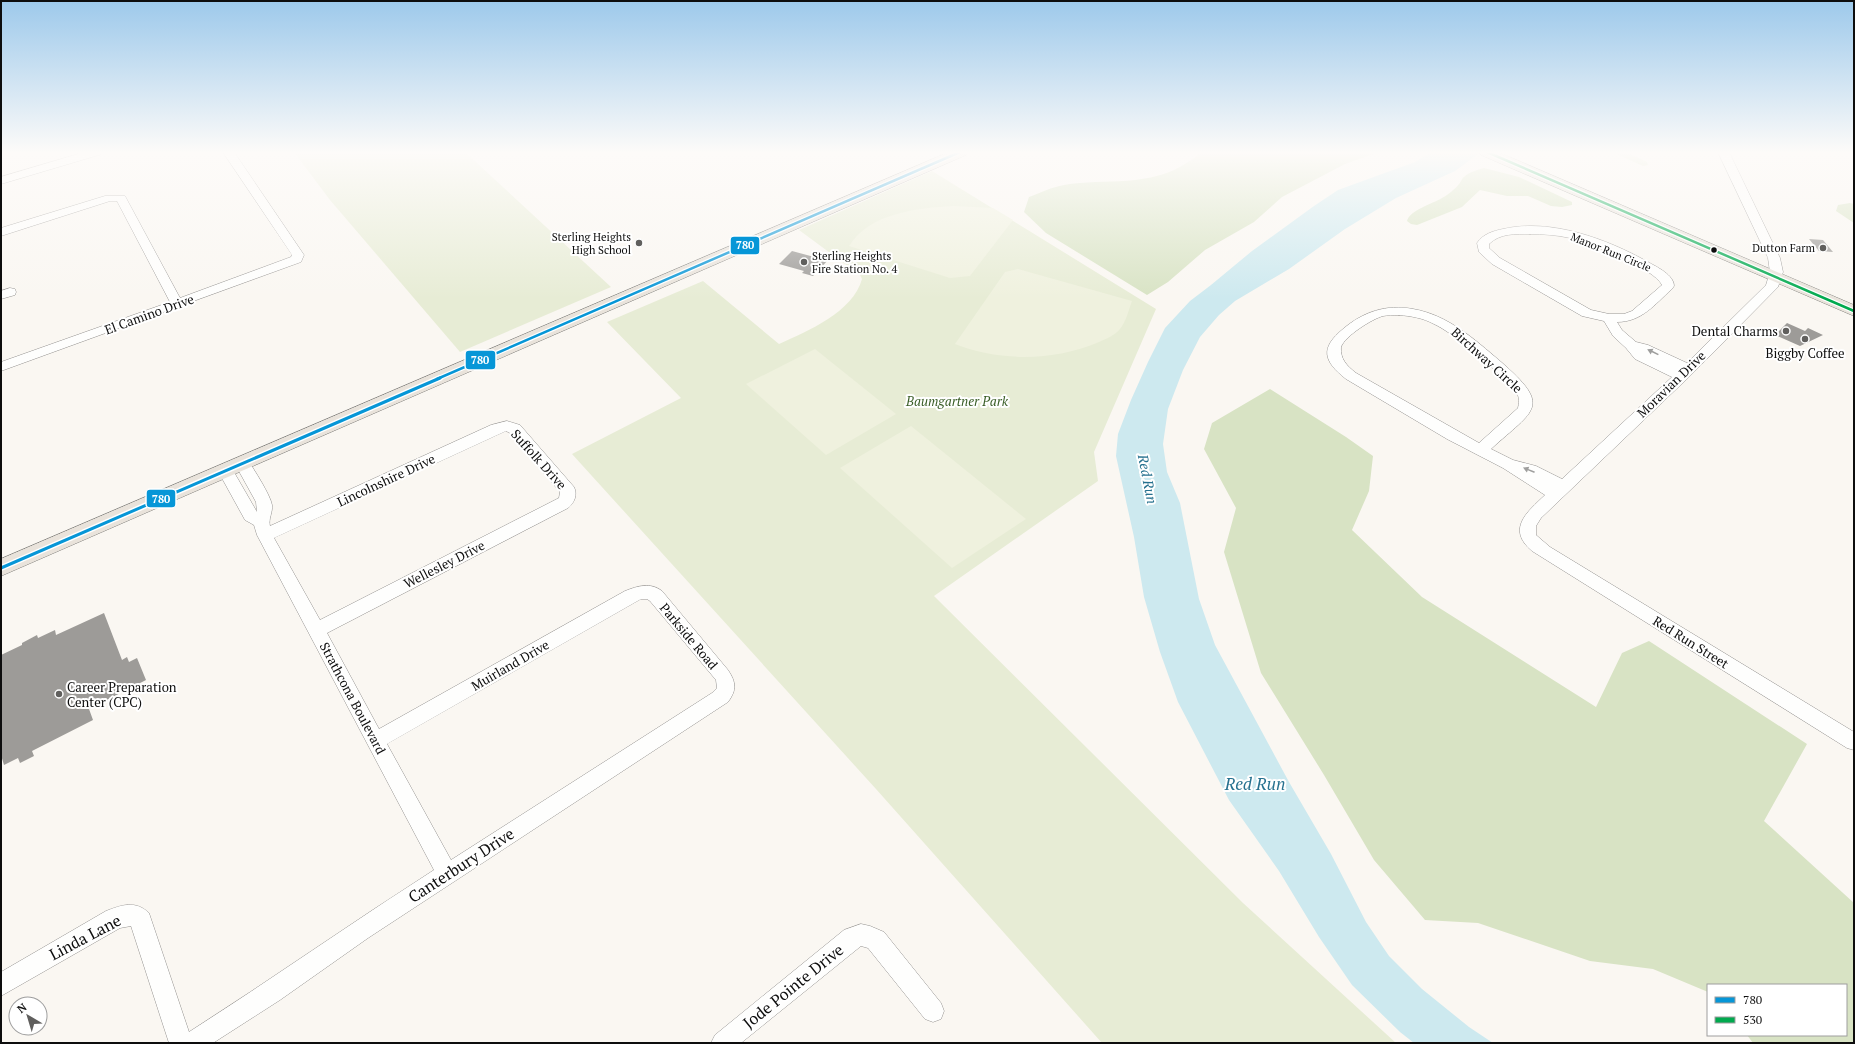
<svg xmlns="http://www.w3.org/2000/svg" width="1855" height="1044" viewBox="0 0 1855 1044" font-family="'PT Serif',serif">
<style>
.green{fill:#e7ecd5}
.forest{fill:#d8e3c4}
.pitch{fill:#eff1de}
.water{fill:#cde9ef}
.building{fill:#9d9b98}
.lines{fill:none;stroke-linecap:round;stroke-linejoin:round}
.minor-casing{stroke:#949290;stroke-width:1}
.major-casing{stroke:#81807d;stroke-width:1}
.minor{fill:#fefefd;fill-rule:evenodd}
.major{fill:#e9e3db;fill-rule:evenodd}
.bus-1-far1-casing{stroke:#fff;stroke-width:5}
.bus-1-casing{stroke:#fff;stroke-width:6}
.bus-2-casing{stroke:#fff;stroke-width:5}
.bus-1-far1{stroke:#0696d7;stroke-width:2.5}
.bus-1{stroke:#0696d7;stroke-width:3}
.bus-2{stroke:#00a94e;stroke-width:2.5}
.oneway{fill:#9e9e9d}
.poi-dot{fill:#605f5d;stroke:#fff;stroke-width:1.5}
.bus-dot{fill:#0d0d0d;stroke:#fff;stroke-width:1.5}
.labels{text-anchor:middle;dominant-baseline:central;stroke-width:4;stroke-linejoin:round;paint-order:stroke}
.far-poi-label{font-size:11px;fill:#0d0d0d;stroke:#fff;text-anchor:end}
.far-street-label{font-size:11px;fill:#0d0d0d;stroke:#fff}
.street-label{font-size:13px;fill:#0d0d0d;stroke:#fff}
.poi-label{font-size:13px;fill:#0d0d0d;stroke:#fff;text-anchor:end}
.park-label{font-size:13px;font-style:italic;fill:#395d26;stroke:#fff}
.water-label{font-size:14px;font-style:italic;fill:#26718f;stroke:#fff}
.near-street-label{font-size:16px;fill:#0d0d0d;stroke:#fff}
.near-water-label{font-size:17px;font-style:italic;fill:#26718f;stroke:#fff}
.line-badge{stroke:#fff;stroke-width:1.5}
.badge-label{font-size:11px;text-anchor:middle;font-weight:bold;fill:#fff}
</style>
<rect width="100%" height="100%" fill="#faf7f2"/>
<!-- green -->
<g class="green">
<path d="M294 152H465L611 287 460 352 330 200Z"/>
<path d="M932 171 1156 309 1094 452 1098 481 934 596 1243 903 1396 1043H1102L876 789 572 454 681 398 607 322 703 281 779 344C808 331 853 312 862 279L860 275 799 230Z"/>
</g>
<!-- forest -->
<g class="forest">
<path d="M1199 152H1379L1345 164 1282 197 1254 222 1205 250 1168 282 1147 295 1046 233 1024 212 1029 197C1040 193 1052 187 1064 185 1106 178 1150 188 1188 162 1192 159 1198 157 1199 152Z"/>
<path d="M1612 152H1626L1647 162 1648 165 1643 166Z"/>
<path d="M1484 168 1519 177 1572 202V205L1562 207 1551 206 1528 196H1507L1480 190 1462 207 1417 225 1411 224 1407 221C1410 210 1432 204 1442 198 1448 195 1455 189 1459 184 1461 182 1462 178 1464 177 1469 172 1477 170 1484 168Z"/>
<path d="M1850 203 1854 204V223L1836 211 1838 205Z"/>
<path d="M1270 389 1346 437 1373 456 1369 491 1352 530 1422 597 1596 707 1622 653 1649 641 1807 744 1764 821 1854 903V1043H1753L1747 1035H1846V985H1708V992L1653 969 1590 961 1478 923 1425 920 1374 860 1324 775 1261 673 1224 552 1236 508 1204 449 1212 423Z"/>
</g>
<!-- pitch -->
<g class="pitch">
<path d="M953 206 993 208 1013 220 970 276 950 278 849 246C869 213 918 208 953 206Z"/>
<path d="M1018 269 1132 301C1129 309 1126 322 1120 329 1115 335 1106 339 1099 342 1055 361 1000 362 955 344L1005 272Z"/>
<path d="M815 349 896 414 826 455 746 384Z"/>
<path d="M911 426 1026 519 952 568 840 468Z"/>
</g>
<!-- water -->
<path class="water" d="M1431 152H1481L1455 171 1396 198 1345 229 1289 269 1235 301 1219 315 1200 337 1183 370 1168 409 1163 444 1167 472 1180 503 1199 599 1215 645 1289 782 1331 854 1366 922 1389 956 1422 989 1469 1027 1493 1043H1414L1400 1032 1352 985 1319 937 1279 871 1229 800 1178 702 1160 652 1144 597 1134 537 1116 456 1118 434 1131 400 1148 362 1165 328 1190 301 1211 285 1252 251 1314 206 1338 190 1415 162Z"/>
<!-- building -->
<g class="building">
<path d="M1809 239 1823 240 1833 252 1819 251Z"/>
<path d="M792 251 818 258 819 256 829 259 813 276 802 273 804 271 779 264Z"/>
<path d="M1787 323 1805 331 1808 328 1823 335 1800 346 1775 335Z"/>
<path d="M104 613 122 660 127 657 129 662 137 658 146 680 89 709 93 720 32 751 34 756 20 763 18 758 4 765 1 755V655L22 645V643L37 635 38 638 55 630 56 635Z"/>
</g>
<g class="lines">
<!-- minor casing -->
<g class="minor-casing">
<g id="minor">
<path d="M85 152H103L102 154 1 184V177Z"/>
<path d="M223 152H234L304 255 301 262 1 371V362L170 302 117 201H110L1 236V228L105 196H125L180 298 291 257 292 255Z"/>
<path d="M1718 152H1729L1780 258 1783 272 1778 287 1690 376 1541 518 1536 526V535L1550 547 1854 732V750L1847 748 1532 551C1506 529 1527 512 1545 495L1503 468 1447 439 1346 379C1323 361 1320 348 1343 329 1363 312 1386 304 1413 309 1448 315 1474 339 1500 361 1553 407 1535 409 1491 449L1513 460 1536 466 1562 479 1672 377 1635 359 1626 348 1613 336 1604 321 1582 316 1492 264 1479 252 1477 243C1483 234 1493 231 1503 229 1551 218 1607 239 1648 262 1657 267 1674 275 1674 286L1672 289C1655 304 1642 322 1617 322L1622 330 1636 342 1648 345 1687 363 1766 285 1770 272 1768 258ZM1530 234C1543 234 1557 235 1570 238 1589 243 1654 268 1662 285L1632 311 1624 314H1609L1591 310 1500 258 1489 248V244C1500 233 1516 234 1530 234ZM1399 315C1411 316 1423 318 1434 324 1454 333 1505 376 1517 394 1520 398 1519 403 1518 408L1479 443 1356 373C1347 366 1340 359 1341 347 1345 336 1372 319 1383 316 1388 315 1393 315 1399 315Z"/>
<path d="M10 288 15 289 16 292 15 295 1 299V291Z"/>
<path d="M507 421 520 425 574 487C578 495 574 503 568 508L327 633 379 729 625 591C638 586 650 582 662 591L728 670C736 682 737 690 728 702L368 938 280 1000 213 1043H169L131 926 120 928 1 996V972L106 911C122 905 135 900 149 913L189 1032C272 979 351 923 434 870L257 535 254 525 245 520 218 471 221 467 226 466 231 467 257 512 256 502 235 464 238 460 243 459 248 460C254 470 270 494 272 505 273 512 268 519 270 526L491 425ZM506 431 510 433 560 492 559 498 320 620 274 538ZM641 599H647L650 601 716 680 717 688 712 693 451 860 387 744Z"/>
<path d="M861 924 870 926 884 932 941 1003 944 1011 941 1019 933 1022 925 1019 868 948 861 946 741 1043H711L715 1035 844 930Z"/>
</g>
</g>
<!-- major casing -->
<g class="major-casing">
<g id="major">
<path d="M949 152H967L966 155 1 576V559Z"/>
<path d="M1480 152H1498L1854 305V316L1481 155Z"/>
</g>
</g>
<!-- minor -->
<use href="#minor" class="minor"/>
<!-- major -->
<use href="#major" class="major"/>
<!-- bus-1-far1 casing -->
<g class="bus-1-far1-casing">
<path id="bus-1-far1" d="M437 379 960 152"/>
</g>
<!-- bus-1 casing -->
<g class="bus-1-casing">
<path id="bus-1" d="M1 568 440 378"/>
</g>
<!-- bus-2 casing -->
<g class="bus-2-casing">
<path id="bus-2" d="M1487 152 1854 311"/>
</g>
<!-- bus-1-far1 -->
<use href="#bus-1-far1" class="bus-1-far1"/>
<!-- bus-1 -->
<use href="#bus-1" class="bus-1"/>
<!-- bus-2 -->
<use href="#bus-2" class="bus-2"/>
</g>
<!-- one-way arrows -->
<defs><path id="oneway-solid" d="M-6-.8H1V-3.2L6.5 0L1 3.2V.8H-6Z"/></defs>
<g class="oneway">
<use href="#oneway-solid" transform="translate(1653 352) rotate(-154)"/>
<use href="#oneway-solid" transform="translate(1529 470) rotate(-158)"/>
</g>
<!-- sky -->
<linearGradient id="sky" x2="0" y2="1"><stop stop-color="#9dc9eb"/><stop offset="0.51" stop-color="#fdfbf9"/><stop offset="1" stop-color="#fdfbf9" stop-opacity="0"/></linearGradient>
<rect width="1855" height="299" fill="url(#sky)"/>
<!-- markers -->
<g class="poi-dot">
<circle cx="639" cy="243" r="4"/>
<circle cx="1823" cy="248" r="4"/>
<circle cx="804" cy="262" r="4"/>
<circle cx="1786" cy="331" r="4"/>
<circle cx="1805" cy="339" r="4"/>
<circle cx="59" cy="694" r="4"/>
</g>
<circle class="bus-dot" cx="1714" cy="250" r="3.5"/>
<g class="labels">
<!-- far-poi labels -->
<g class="far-poi-label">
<text x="631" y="237">Sterling Heights<tspan x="631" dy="13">High School</tspan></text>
<text x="1815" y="248">Dutton Farm</text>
<text x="812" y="256" text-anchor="start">Sterling Heights<tspan x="812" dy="13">Fire Station No. 4</tspan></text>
</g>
<!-- far-street labels -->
<g class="far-street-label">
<text transform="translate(1611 252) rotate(22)">Manor Run Circle</text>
</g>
<!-- street labels -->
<g class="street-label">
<text transform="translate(149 314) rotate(-20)">El Camino Drive</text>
<text transform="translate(1487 360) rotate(42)">Birchway Circle</text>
<text transform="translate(1671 384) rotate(-44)">Moravian Drive</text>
<text transform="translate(539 459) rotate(48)">Suffolk Drive</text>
<text transform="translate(386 480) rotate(-25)">Lincolnshire Drive</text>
<text transform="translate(444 564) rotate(-27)">Wellesley Drive</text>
<text transform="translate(689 636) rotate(50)">Parkside Road</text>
<text transform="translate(1691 642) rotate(32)">Red Run Street</text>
<text transform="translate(510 665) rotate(-30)">Muirland Drive</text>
<text transform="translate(353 698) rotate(62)">Strathcona Boulevard</text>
</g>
<!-- poi labels -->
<g class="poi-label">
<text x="1778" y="331">Dental Charms</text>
<text x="1805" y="353" text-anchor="middle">Biggby Coffee</text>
<text x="67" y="687" text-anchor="start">Career Preparation<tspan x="67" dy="15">Center (CPC)</tspan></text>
</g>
<!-- park labels -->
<g class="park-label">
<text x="957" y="401">Baumgartner Park</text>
</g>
<!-- water labels -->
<g class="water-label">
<text transform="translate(1148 479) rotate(79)">Red Run</text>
</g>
<!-- near-street labels -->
<g class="near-street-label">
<text transform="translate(461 865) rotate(-33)">Canterbury Drive</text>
<text transform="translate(85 937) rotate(-28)">Linda Lane</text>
<text transform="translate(793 986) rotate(-39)">Jode Pointe Drive</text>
</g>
<!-- near-water labels -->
<g class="near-water-label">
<text x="1255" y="783">Red Run</text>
</g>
</g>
<g class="line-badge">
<rect x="730" y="236" width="30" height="19" rx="4" fill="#0696d7"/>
<rect x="465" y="350" width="31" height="20" rx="4" fill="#0696d7"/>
<rect x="146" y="489" width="30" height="19" rx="4" fill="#0696d7"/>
</g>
<g class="badge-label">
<text x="745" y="249">780</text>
<text x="480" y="364">780</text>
<text x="161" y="503">780</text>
</g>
<!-- border -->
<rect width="1855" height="1044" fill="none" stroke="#0d0d0d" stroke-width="4"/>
<!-- legend -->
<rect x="1707" y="984" width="140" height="52" fill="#ffffff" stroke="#9e9e9e"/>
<rect x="1715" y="997" width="20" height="6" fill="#0696d7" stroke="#9e9e9e"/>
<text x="1743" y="1004" font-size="12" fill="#0d0d0d">780</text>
<rect x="1715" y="1017" width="20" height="6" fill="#00a94e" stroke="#9e9e9e"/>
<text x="1743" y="1024" font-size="12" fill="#0d0d0d">530</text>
<!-- north arrow -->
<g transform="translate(28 1016) rotate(322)"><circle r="19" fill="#ffffff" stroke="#9e9e9e"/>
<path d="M0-3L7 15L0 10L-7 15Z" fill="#605f5d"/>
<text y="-6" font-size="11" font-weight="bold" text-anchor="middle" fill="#0d0d0d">N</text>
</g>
</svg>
